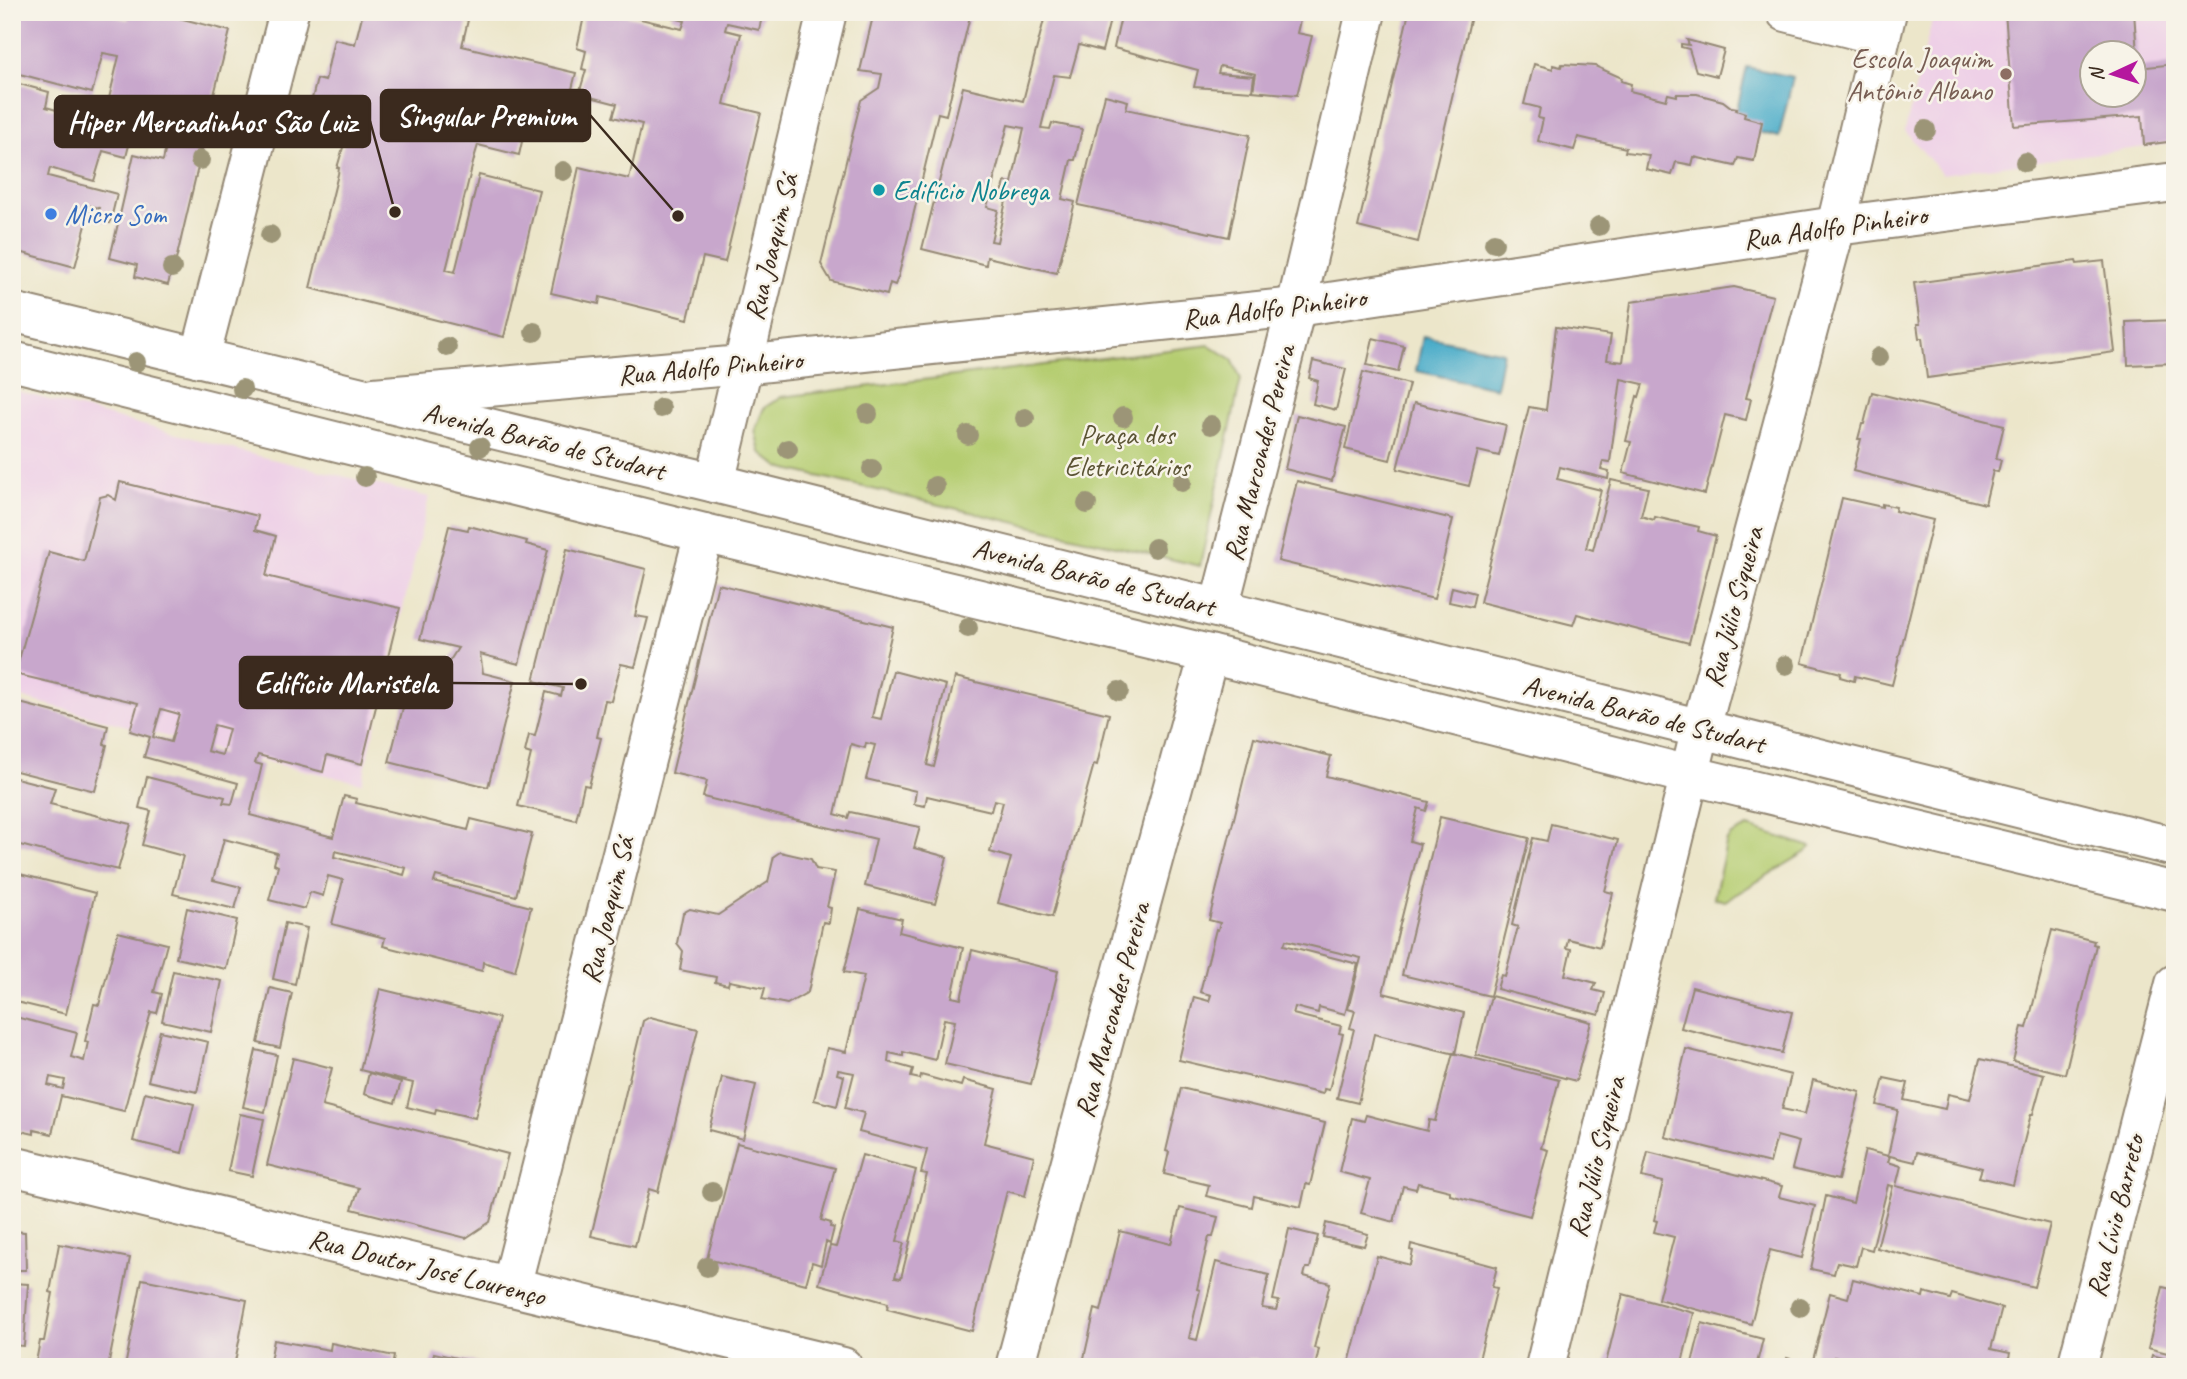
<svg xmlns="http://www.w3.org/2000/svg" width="2187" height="1379" viewBox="0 0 2187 1379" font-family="Caveat,sans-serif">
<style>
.built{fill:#eed0e7;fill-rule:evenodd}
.green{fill:#b5cd71;stroke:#787c48;stroke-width:2}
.water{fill:#4aacc9;stroke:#426b74;stroke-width:2}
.building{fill:#c8a7cc;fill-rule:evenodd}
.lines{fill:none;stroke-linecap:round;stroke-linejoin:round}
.minor-casing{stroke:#948874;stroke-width:42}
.major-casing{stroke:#948874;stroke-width:42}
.minor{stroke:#fff;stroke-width:38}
.major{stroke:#fff;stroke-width:38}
.tree{fill:#9c9577}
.education-dot{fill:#8d6e63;stroke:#f7f3e8;stroke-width:2.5}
.culture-dot{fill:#0f9aa8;stroke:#f7f3e8;stroke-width:2.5}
.shop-dot{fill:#3f7fe0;stroke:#f7f3e8;stroke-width:2.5}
.labels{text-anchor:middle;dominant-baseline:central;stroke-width:5;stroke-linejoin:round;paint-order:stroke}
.education-label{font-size:28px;fill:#785e54;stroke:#f7f3e8;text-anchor:end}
.culture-label{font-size:28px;fill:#0d838f;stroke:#f7f3e8;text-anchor:start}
.shop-label{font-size:28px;fill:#366cbe;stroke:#f7f3e8;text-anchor:start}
.street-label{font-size:28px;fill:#3b2a1e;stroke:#f7f3e8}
.park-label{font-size:28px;fill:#5a5333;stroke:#f7f3e8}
.leader{fill:none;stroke:#3b2a1e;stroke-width:2.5}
.callout-dot{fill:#3b2a1e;stroke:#f7f3e8;stroke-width:2.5}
.callout{fill:#3b2a1e;stroke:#3b2a1e;stroke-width:2.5}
.callout-label{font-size:30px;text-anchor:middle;font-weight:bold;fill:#fff}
</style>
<rect width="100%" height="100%" fill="#f7f3e8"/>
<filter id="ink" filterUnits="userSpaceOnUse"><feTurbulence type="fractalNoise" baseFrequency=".0143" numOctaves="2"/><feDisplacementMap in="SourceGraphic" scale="14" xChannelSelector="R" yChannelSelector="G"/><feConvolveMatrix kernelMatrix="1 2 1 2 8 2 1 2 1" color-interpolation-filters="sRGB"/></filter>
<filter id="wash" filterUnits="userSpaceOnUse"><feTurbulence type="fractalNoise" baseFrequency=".00686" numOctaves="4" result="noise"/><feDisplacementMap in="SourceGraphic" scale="28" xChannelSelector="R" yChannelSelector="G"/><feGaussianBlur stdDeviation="1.57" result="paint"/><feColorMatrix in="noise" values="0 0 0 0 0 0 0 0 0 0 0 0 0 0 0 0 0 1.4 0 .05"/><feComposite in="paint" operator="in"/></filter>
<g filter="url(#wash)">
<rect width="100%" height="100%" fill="#ece6ca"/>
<!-- built -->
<g class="built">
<path d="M1934 12H2175V143L1942 174 1905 131ZM2092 52H2134V94H2092Z"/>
<path d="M12 390 251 454 429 497 362 783 231 754 12 695Z"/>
</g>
<!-- green -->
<g class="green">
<path d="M1209 345 1232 359 1241 379 1200 566 779 467 760 452 755 430 764 408 781 397Z"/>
<path d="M1748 827 1811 847 1806 852 1725 901 1714 898 1727 840 1731 835Z"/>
</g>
<!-- water -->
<g class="water">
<path d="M1747 67 1793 77 1779 137 1733 126Z"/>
<path d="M1423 336 1503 352 1496 388 1416 371Z"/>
</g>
<g id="blocks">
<!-- building -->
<g class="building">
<path d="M12 12H117L116 17 128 20 130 12H168L167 15 230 31 207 123 219 126 215 144 153 129V126L135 121 126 157 103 151 94 181 50 168 48 176 117 194 110 223 96 220 99 208 91 206 75 267 12 250V96L16 83 49 92 46 107 95 121 100 105 107 107 119 56 103 53 92 93 12 72V26L15 14Z"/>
<path d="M363 12H433L468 20 462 46 576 73 560 137 525 128 519 155 478 145 475 155 446 270 455 272 479 175 539 190 504 337 310 288 338 174 339 168H337L344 144 303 134 317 79 325 81 334 39 355 44Z"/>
<path d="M585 12H612L682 29 685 21 671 17 673 12H763L759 30 727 23 725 30 741 34 724 104 761 113 725 262 703 257 688 319 600 297 599 304 551 293 579 167 629 179 642 124 613 117 617 104 579 94 586 70 582 69 586 51 577 48Z"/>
<path d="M874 12H971L946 115 938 113 898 278 895 285 890 283 887 295 831 281 821 264 861 100 879 88 882 74 860 71Z"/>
<path d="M1046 12H1112L1102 51 1079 45 1070 77 1054 75 1041 128 1050 129 1052 123 1082 129 1075 160H1071L1062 199 1075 202 1057 273 987 257 986 265 922 249 963 87 1023 101ZM1008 125 1024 128 1012 183 1005 182 1002 194 1001 200 1006 201 997 242 991 241 998 210 987 207Z"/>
<path d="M1122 12H1302L1297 33 1312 36 1297 95 1253 91 1256 74 1220 66 1218 73 1254 76 1252 91 1194 87 1198 70 1114 48Z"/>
<path d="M1409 12H1472L1418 242 1358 227Z"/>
<path d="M2005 12H2134L2138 68 2175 64V141L2144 145 2142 116 2014 126ZM2092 52H2134V94H2092Z"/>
<path d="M1687 40 1724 50 1717 76 1696 71 1689 49 1681 47V44L1689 45Z"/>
<path d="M1534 64 1553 69V65L1561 67 1562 64 1595 66 1622 78 1621 81 1631 84 1630 91 1666 100 1668 94 1677 96V94H1697L1723 101 1731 107 1737 108 1736 110 1745 113 1744 117 1762 122 1754 161 1738 158 1735 166 1694 157 1692 165 1676 162 1672 175 1646 169 1649 155 1625 152 1626 148 1578 137 1574 150 1538 141 1543 119 1538 118 1540 108 1524 104Z"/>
<path d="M1105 95 1128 101 1126 109 1250 135 1229 237 1078 205Z"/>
<path d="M167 142 202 150 173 273H171L168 285 135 277 137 265 110 258 134 154 163 161Z"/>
<path d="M2076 261 2077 264 2104 261 2115 352 1927 378 1922 338H1919L1917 324H1920L1914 283Z"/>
<path d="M1734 287 1773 296 1746 398 1751 399 1746 420 1725 415 1705 494 1623 473 1631 442 1626 441 1637 396 1639 397 1643 384 1621 379 1610 462 1603 461 1601 469 1609 471 1608 479 1560 467 1557 479 1601 490 1586 548 1593 550 1611 480 1648 488 1641 516 1654 520 1655 517 1699 527 1698 531 1716 536 1689 643 1577 614 1573 625 1480 602 1529 407 1546 410 1556 327 1611 335 1607 360 1623 362 1631 302Z"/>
<path d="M2175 320V363L2128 365 2126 322Z"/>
<path d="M1373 338 1404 346 1398 372 1367 365Z"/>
<path d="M1313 361 1346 369 1336 410 1313 404 1318 381 1309 378Z"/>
<path d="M1363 372 1409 384 1390 460 1345 449Z"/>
<path d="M1872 392 2004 425 1996 459 2001 460 1998 472 1993 471 1985 504 1853 471 1861 439H1858L1862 424H1864Z"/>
<path d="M1414 403 1506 425 1499 456 1478 451 1469 486 1397 469Z"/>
<path d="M1297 415 1346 427 1332 481 1285 469Z"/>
<path d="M1297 481 1453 519 1434 599 1278 561Z"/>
<path d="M120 482 258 516 255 530 276 536 266 576 400 608 362 764 327 755 323 772 258 755 255 763 262 765 250 815 333 837 344 796 357 799 356 803 468 830 471 819 532 834 516 896 436 876 434 882 531 907 515 971 483 962 482 971 383 946 385 938 332 924 343 880 328 876 323 896 310 892 305 909 269 900 278 866 274 864 277 853 224 839 213 880 241 887 235 909 173 894 183 856 142 845 151 811 139 808 147 777 225 797 223 803 232 804 238 783 144 757 150 737 130 731 138 703 15 674 49 552 84 561 100 497 108 495 116 500ZM161 709 179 714 171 742 153 737ZM214 725 229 729 222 755 207 751ZM335 851 406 868 404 875 334 857Z"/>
<path d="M1842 498 1882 507V504L1896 507 1895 511 1933 520 1892 685 1855 676 1854 681 1840 677 1841 673 1802 663Z"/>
<path d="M449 526 468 530 469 526 527 541 526 544 548 550 519 664 480 654 483 673 515 681 488 787 389 762 416 657 447 665 458 648 420 639Z"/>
<path d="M567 549 646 569 635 616 648 618 635 667 621 664 611 701 605 700 597 737 601 738 589 786 584 785 576 820 518 806 531 754 525 752 529 735 535 736 546 692 561 696 563 688 534 681Z"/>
<path d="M718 584 893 627 872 717 881 719 893 671 946 685 927 765 934 767 955 677 1109 714 1097 765 1094 764 1052 917 998 903 1011 858 990 852 1003 802 994 800 991 811 927 796 925 806 914 804 916 791 866 779 875 745 866 743 865 748 851 744 835 814 848 818 850 812 920 827 914 848 947 857 935 904 865 886 876 839 703 797 707 781 672 773Z"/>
<path d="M1452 587 1475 593 1472 607 1449 602Z"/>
<path d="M12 701 108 726 104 744 107 745 95 791 12 770Z"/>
<path d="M1254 737 1331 756 1326 776 1429 802 1426 811 1418 808 1410 841 1420 844 1383 993 1464 1013 1455 1054 1374 1034 1358 1103 1337 1098 1354 1029 1350 1028 1355 1011 1348 1009 1361 958 1286 940 1284 945 1358 964 1345 1014 1319 1007 1318 1013 1295 1007 1293 1014 1341 1026 1339 1033 1343 1034 1329 1090 1324 1089 1323 1094 1179 1060 1194 997 1209 1001 1211 995 1200 992 1216 929 1218 930 1220 923 1209 920Z"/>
<path d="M12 777 55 788 50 804 131 824 118 870 12 843Z"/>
<path d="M1440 817 1529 838 1490 996 1402 975Z"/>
<path d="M1551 824 1618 840 1605 891 1613 893 1600 947 1568 939 1566 948 1571 949 1565 975 1596 983 1593 990 1605 993 1599 1015 1497 989 1501 975 1505 976 1518 927 1512 925 1533 838 1547 841Z"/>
<path d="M780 852 811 859 816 869 835 872 827 907 831 908 829 923 823 922 808 992 787 1004 762 999 765 988 729 981 728 985 715 982 716 977 680 970 683 951 677 943 683 913 690 909 718 915 768 882 774 856Z"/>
<path d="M12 872 95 893 66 1014 12 1001Z"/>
<path d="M187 908 237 920 226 969 176 958Z"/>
<path d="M860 909 902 919 899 932 963 948 952 997 961 999 972 950 1058 971 1031 1084 945 1064 955 1021 944 1019 935 1060 903 1052V1056L889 1053 888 1062 913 1069 911 1077 920 1079 921 1075 961 1086 963 1080 997 1089 984 1143 1034 1156 1025 1196 1007 1191 972 1331 887 1309 888 1303 819 1284 830 1246 836 1247 862 1155 916 1170 897 1241 904 1243 895 1277 901 1278 927 1174 921 1173 927 1150 859 1132 864 1113 845 1108 854 1073 838 1070 837 1074 844 1076 837 1106 814 1100 827 1048 846 1052 864 976 844 972Z"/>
<path d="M285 923 307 928 295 984 273 979Z"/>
<path d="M2052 930 2094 941 2093 944 2096 945 2065 1074 2013 1061 2022 1027 2027 1028Z"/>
<path d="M118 932 167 944 154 992 162 994 157 1013 151 1012 124 1111 61 1096 52 1134 34 1130V1134L12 1129V1016L77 1033 71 1057 84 1061 88 1042 85 1041 94 1004 99 1005ZM50 1077 65 1080 63 1089 48 1085Z"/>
<path d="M173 971 222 981 211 1032 162 1021Z"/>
<path d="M1692 987 1792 1012 1782 1053 1681 1028Z"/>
<path d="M270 988 292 993 280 1048 258 1043Z"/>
<path d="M380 989 499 1018 475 1118 436 1109 435 1114 407 1107 413 1083 360 1070Z"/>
<path d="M1491 996 1591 1022 1576 1081 1476 1055Z"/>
<path d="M650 1017 698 1029 658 1192 649 1189 635 1246 591 1236 643 1021Z"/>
<path d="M160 1031 208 1042 197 1092 148 1081Z"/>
<path d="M1686 1049 1791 1075 1782 1109 1805 1114 1813 1080 1860 1092 1838 1180 1792 1169 1799 1142 1777 1136 1770 1163 1665 1137Z"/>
<path d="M256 1050 277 1055 265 1112 243 1107Z"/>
<path d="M1453 1053 1559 1080 1541 1148 1548 1150 1530 1216 1450 1195V1191L1418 1183 1416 1189 1403 1186 1394 1222 1361 1213 1370 1180 1339 1172 1352 1118 1364 1121 1366 1115 1427 1131 1429 1120 1435 1121Z"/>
<path d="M293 1058 332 1068 322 1106 508 1154 490 1222 466 1238 352 1209 359 1188 267 1165Z"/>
<path d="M1980 1059 2044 1074 2033 1114H2031L2013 1185 1979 1177 1982 1168 1917 1152 1915 1162 1890 1156 1888 1162 1901 1166 1896 1186 2050 1224 2034 1287 1877 1248 1893 1186 1888 1185 1872 1250 1861 1247 1856 1266 1837 1262 1834 1274 1811 1269 1826 1196 1853 1203 1865 1150 1888 1156 1898 1110 1877 1105 1884 1078 1908 1083 1904 1100 1945 1109 1948 1094 1970 1099Z"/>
<path d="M369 1073 401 1082 395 1103 364 1094Z"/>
<path d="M722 1077 756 1085 743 1139 709 1130Z"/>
<path d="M1181 1088 1325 1123 1310 1185 1306 1184 1301 1207 1254 1196 1252 1207 1206 1196 1209 1185 1164 1174 1169 1152 1166 1151Z"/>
<path d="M145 1092 194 1104 182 1153 133 1141Z"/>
<path d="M240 1114 264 1119 252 1176 228 1171Z"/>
<path d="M737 1143 835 1168 821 1220 831 1223 830 1227 834 1228 830 1244 826 1242 821 1265 812 1262 806 1284 707 1259Z"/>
<path d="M1648 1152 1782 1186 1779 1197 1815 1206 1802 1258 1770 1250 1751 1324 1658 1299 1674 1237 1654 1232 1657 1221 1654 1220 1663 1182 1642 1177Z"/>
<path d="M1180 1208 1218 1217 1213 1237H1209L1197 1289 1200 1290 1189 1338 1197 1340 1216 1262 1269 1275 1262 1308 1276 1310 1279 1301 1273 1300 1289 1229 1318 1236 1310 1268H1306L1304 1276 1330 1283 1314 1348 1319 1349 1315 1367H1256L1257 1360 1248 1358 1246 1367H1082L1095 1309 1101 1311 1120 1231 1171 1244Z"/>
<path d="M1326 1223 1368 1234 1364 1246 1323 1237Z"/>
<path d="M12 1231 25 1232 26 1270H12Z"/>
<path d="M59 1244 130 1258 108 1367H35L40 1341H44L53 1293 50 1292Z"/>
<path d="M1411 1244 1497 1267 1492 1287 1497 1288 1477 1367H1348L1377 1256 1410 1265 1413 1251 1410 1250Z"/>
<path d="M142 1279 247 1300 234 1367H125Z"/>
<path d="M1853 1279 1923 1297 1924 1292 1950 1299 1952 1294 2002 1308 1991 1349 2010 1353 2007 1367H1873L1834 1357 1832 1364 1813 1360 1830 1293 1848 1298Z"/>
<path d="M12 1283 28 1284 24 1346 12 1345Z"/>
<path d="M2163 1287 2175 1290V1355L2148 1348Z"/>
<path d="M1623 1294 1694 1313 1681 1367H1605Z"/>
<path d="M1702 1323 1763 1339 1756 1367H1691Z"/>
<path d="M274 1340 330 1350 331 1343 394 1356 392 1367H339L327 1363 326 1367H269Z"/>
<path d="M434 1353 493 1366V1367H431Z"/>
<path d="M2152 1355 2175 1361V1367H2149Z"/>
<path d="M1787 1358 1815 1366V1367H1785Z"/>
</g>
</g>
</g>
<g filter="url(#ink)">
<use href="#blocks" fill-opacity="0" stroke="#948874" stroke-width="2"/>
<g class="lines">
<!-- minor casing -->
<g class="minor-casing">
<g id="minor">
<path d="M1786 12 1881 36"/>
<path d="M200 358 289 12"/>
<path d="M374 397 742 365 1296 307 1836 226 2175 182"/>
<path d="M715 483 827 12"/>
<path d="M1219 608 1296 307 1366 12"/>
<path d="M12 1166 843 1367"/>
<path d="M511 1287 704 533"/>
<path d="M1015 1367 1209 654"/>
<path d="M1545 1367 1701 728 1836 226 1887 12"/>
<path d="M2077 1367 2175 984"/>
</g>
</g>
<!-- major casing -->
<g class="major-casing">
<g id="major">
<path d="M12 312 715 483 2175 847"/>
<path d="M12 361 704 533 1209 654 1689 775 2175 892"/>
</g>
</g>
<!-- minor -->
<use href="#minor" class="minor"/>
<!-- major -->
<use href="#major" class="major"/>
</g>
<!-- trees -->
<g class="tree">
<circle cx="1926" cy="130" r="10"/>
<circle cx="200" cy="160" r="10"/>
<circle cx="2025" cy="162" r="10"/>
<circle cx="563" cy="171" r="10"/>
<circle cx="1599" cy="226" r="10"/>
<circle cx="270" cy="235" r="10"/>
<circle cx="1494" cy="243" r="10"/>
<circle cx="172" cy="268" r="10"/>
<circle cx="534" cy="332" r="10"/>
<circle cx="447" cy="347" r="10"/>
<circle cx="1879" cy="357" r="10"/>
<circle cx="136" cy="362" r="10"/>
<circle cx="242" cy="389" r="10"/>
<circle cx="661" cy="408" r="10"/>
<circle cx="868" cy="414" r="10"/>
<circle cx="1123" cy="417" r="10"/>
<circle cx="1025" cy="418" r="10"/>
<circle cx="1211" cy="425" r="10"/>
<circle cx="968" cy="435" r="10"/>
<circle cx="480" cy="447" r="10"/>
<circle cx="788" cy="449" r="10"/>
<circle cx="872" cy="469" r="10"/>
<circle cx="365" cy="477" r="10"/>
<circle cx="1182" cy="482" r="10"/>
<circle cx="935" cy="486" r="10"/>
<circle cx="1087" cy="504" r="10"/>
<circle cx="1155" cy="548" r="10"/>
<circle cx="968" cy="628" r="10"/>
<circle cx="1786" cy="665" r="10"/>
<circle cx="1119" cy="691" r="10"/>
<circle cx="712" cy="1192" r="10"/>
<circle cx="707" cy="1267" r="10"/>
<circle cx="1800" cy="1307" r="10"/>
</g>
</g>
<!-- markers -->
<circle class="education-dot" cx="2006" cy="74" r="7"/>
<circle class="culture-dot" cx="879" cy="190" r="7"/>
<circle class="shop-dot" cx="51" cy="214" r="7"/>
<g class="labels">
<!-- education labels -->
<g class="education-label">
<text x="1992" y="58">Escola Joaquim<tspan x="1992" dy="32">Antônio Albano</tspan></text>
</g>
<!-- culture labels -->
<g class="culture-label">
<text x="893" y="190">Edifício Nobrega</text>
</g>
<!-- shop labels -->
<g class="shop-label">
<text x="65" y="214">Micro Som</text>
</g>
<!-- street labels -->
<g class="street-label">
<text transform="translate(1835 227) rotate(-8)">Rua Adolfo Pinheiro</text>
<text transform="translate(771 247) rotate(-76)">Rua Joaquim Sá</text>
<text transform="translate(1274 308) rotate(-7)">Rua Adolfo Pinheiro</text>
<text transform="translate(710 367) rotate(-5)">Rua Adolfo Pinheiro</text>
<text transform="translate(544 441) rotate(14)">Avenida Barão de Studart</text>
<text transform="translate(1259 453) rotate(-76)">Rua Marcondes Pereira</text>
<text transform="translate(1094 577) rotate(14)">Avenida Barão de Studart</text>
<text transform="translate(1733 607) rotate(-75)">Rua Júlio Siqueira</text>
<text transform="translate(1644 714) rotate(14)">Avenida Barão de Studart</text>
<text transform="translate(607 910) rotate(-76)">Rua Joaquim Sá</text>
<text transform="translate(1112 1010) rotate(-75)">Rua Marcondes Pereira</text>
<text transform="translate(1596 1157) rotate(-76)">Rua Júlio Siqueira</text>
<text transform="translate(2115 1216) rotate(-76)">Rua Lívio Barreto</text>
<text transform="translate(427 1267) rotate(14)">Rua Doutor José Lourenço</text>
</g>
<!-- park labels -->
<g class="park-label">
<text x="1127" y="434">Praça dos<tspan x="1127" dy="32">Eletricitários</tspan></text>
</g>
</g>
<!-- callouts -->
<path class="leader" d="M678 216L590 115M395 212L370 121M581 684L452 683"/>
<g class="callout-dot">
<circle cx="678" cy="216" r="7"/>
<circle cx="395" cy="212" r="7"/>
<circle cx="581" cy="684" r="7"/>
</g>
<g class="callout">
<rect x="381" y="90" width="209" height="51" rx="7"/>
<rect x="55" y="96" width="315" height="51" rx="7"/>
<rect x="240" y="657" width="212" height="51" rx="7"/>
</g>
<g class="callout-label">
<text x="486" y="126">Singular Premium</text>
<text x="212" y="132">Hiper Mercadinhos São Luiz</text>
<text x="346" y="693">Edifício Maristela</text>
</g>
<!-- margin -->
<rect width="2187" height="1379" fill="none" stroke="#f7f3e8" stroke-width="42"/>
<!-- north arrow -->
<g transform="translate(2113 74) rotate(266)"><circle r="33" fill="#f7f3e8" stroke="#aca397" stroke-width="2"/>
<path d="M0-5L12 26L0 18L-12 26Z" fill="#b5179e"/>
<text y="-10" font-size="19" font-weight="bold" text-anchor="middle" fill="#3b2a1e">N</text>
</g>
</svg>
